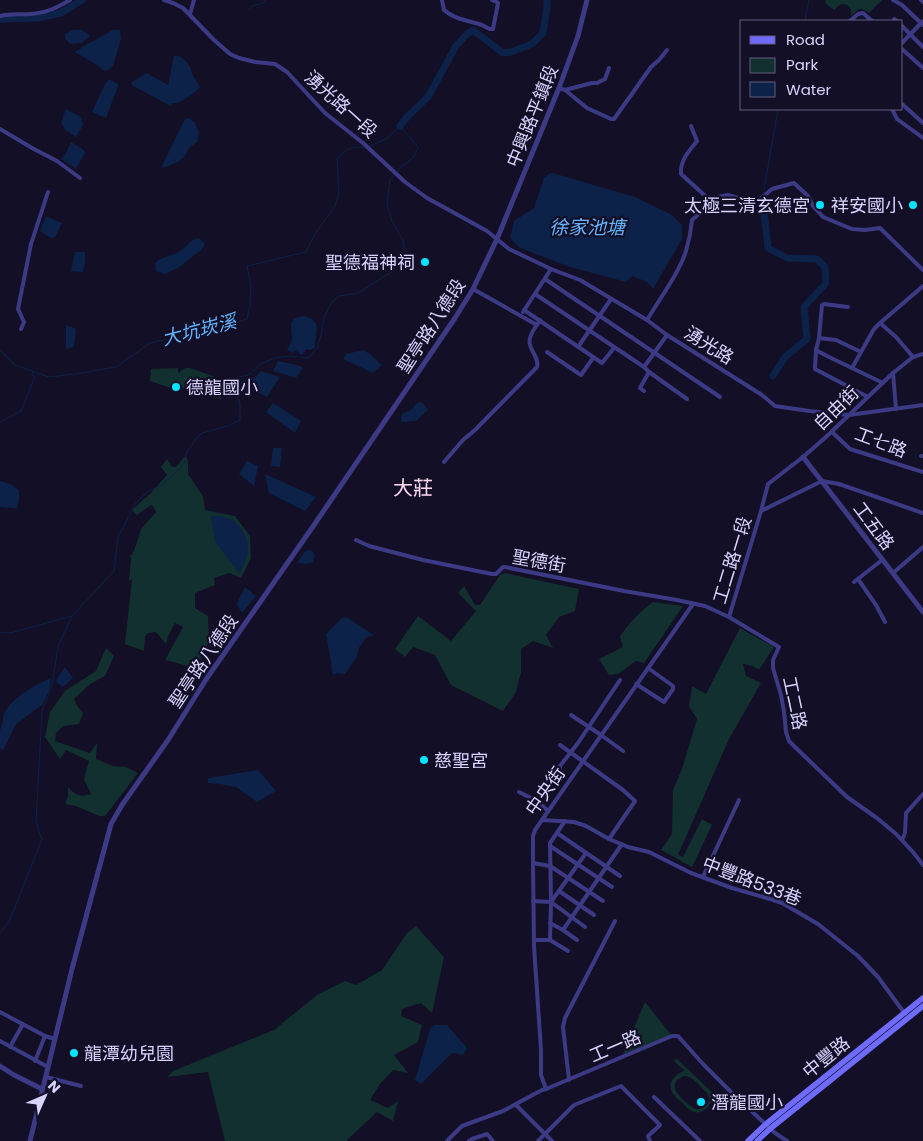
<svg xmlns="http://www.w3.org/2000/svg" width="923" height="1141" viewBox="0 0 923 1141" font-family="Poppins,'Noto Sans TC',sans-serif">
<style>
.green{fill:#12302f;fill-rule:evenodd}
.water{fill:#0c2248}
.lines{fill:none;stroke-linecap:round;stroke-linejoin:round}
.stream{stroke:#0c2248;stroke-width:1}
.river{stroke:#0c2248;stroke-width:7}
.minor{stroke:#3d3a85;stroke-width:4}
.tertiary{stroke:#3d3a85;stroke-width:5}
.secondary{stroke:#6f6bff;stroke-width:5.5}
.poi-dot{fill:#00e5ff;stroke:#130f26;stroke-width:2}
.labels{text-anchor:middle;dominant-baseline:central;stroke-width:4.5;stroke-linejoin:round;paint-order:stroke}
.street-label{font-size:18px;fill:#d9d4ff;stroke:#130f26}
.poi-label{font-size:18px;fill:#d9d4ff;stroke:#130f26;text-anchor:start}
.water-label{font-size:19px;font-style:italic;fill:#62b6ff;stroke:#130f26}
.quarter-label{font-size:20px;fill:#ffd6f0;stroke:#130f26}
</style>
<rect width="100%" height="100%" fill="#130f26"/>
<!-- green -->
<g class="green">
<path d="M826 0H882L869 13 863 9H859L851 16V10L848 5C839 3 840 5 834 10L825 3Z"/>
<path d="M178 368V373L185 368H190L213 376 219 382V387L215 392 222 394 221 399 173 385 171 388 150 381 151 369Z"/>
<path d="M186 455 188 462V474L203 496 205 510 235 516 250 536 251 558 241 578 229 573 214 578 215 585 195 593V608L208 616 209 641 196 668 165 660 183 627 175 623 168 636 166 644 156 632 148 633 145 636 144 651 125 644 132 579 129 581 131 559 130 555H132L135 548 141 529 156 512 153 506 151 505 137 515 132 510 150 494 167 475 161 467 167 459 172 467H176Z"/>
<path d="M505 573 579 589 575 611 559 617 546 635 553 648 533 641 521 649V672L516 692 503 711 451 685 435 655 413 647 405 657 395 649 418 616 451 641 476 611 458 593 464 586 475 605H480L500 575Z"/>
<path d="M653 602 683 606 644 663 636 661 618 674 609 675 599 659 623 647 620 637C629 622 640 612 653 602Z"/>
<path d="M740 628 774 647 759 670 753 666 743 664 746 676 761 683 729 739 678 855 683 857 702 819 712 825 692 867 661 850 672 834 673 790 682 769 697 719 689 706 692 686 706 694Z"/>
<path d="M106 648 114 656 105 676 90 684 74 699 78 707 83 713 79 724 63 726 56 733 55 741 90 753 97 743 96 759 113 766 126 767 138 773 105 816H99L76 806 65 804 68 796V787C76 796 81 797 91 794L84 779 89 761 66 750 60 759 45 737 50 712 65 691 96 671Z"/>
<path d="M416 926 444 957 432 1013 421 1003 402 1009 401 1016 422 1025 418 1042 394 1055 408 1073 393 1070 380 1084 370 1100 388 1108 398 1101 393 1121 377 1112 346 1141H225L208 1072 167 1077 173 1071 274 1030 317 995 345 981 356 985 382 970 407 933Z"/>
<path d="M645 1002 672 1036 623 1054Z"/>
<path d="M676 1058 717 1097 714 1100 712 1099C710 1107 701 1116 692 1111 688 1109 685 1106 683 1103 679 1100 674 1096 672 1092 667 1082 676 1073 685 1071L674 1061ZM683 1076C692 1076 696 1082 702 1088 705 1091 708 1094 709 1097 710 1104 703 1110 696 1109 691 1108 675 1093 675 1088 674 1085 676 1082 677 1080Z"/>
</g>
<!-- water -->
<g class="water">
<path d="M73 30H82L90 36 82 43 70 44 65 38V34Z"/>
<path d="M113 30H120L121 39 113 66 108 70 104 71 97 65 75 52 84 46Z"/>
<path d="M174 56H179L186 61 191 69 192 74 200 87C195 94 185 98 178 103H173L170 106 132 85V82L147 73 168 85Z"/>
<path d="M109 79 118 84V86L106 118 92 112 105 84Z"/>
<path d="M66 109 81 117 83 125 76 137 65 130 61 122Z"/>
<path d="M189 118 195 123 199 132 197 142 190 147 184 157 178 162 163 168 162 166 185 119Z"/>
<path d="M71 142 84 150 85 153 76 169 61 159 65 155Z"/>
<path d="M550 173 556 174 635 197 672 215 682 225V239L653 289 647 282 632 276 626 282 570 267 520 248 510 238 514 221 534 208 544 178Z"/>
<path d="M46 216 62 223 55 237 51 238 40 231Z"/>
<path d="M199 238 205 244 201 250 178 268 165 274 156 271 155 263C161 256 172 257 180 251 187 247 190 239 199 238Z"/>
<path d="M75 252H85V262L83 272 71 271Z"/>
<path d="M305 316 312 319 317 325 315 348 310 350 306 349 304 353 302 355 295 350 293 353 287 350C289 346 292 342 292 338 292 325 286 318 305 316Z"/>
<path d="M66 325 76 329 74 347 66 349Z"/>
<path d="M363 350 370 354 382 365 373 373 343 359 346 354Z"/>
<path d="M278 361 301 366 303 368 296 378 273 371Z"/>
<path d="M261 371 280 377 267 397 240 384 242 380C252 381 255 378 261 371Z"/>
<path d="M418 402 423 403 428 410 416 421 401 422 402 414 411 410Z"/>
<path d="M273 403 301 421 295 433 266 412Z"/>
<path d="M273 448H282L280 467 271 466Z"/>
<path d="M247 461 258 466 254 486 239 474Z"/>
<path d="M265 474 316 497 305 511 269 493Z"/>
<path d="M0 481 12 485 19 491V500L17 508H14L0 507Z"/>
<path d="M211 516C217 516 224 516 230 519 241 524 250 540 248 552 247 559 242 567 240 574L215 542Z"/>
<path d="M310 550 313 552 315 556 312 563 305 564 297 563 305 551Z"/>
<path d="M245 587 256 596 242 613 237 605C238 598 243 594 245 587Z"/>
<path d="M346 617 374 635 366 638 359 648 356 658 345 674 337 673 333 675 326 634 342 618Z"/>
<path d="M65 667 73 678 63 687 56 682 58 677Z"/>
<path d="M48 679 51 680 49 691 43 704 16 724 3 750 0 748V730C3 725 2 719 4 714 10 699 34 686 48 679Z"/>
<path d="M258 770 276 791 257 802 236 787 220 784 208 783V778Z"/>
<path d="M434 1025H447L467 1048 463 1055 452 1053 421 1084 415 1080 430 1029Z"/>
</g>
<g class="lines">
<!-- stream -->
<g class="stream">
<path d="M249 9 252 6 263 3 265 0"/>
<path d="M805 21 809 0"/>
<path d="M764 190 778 109"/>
<path d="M0 350 15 365 49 377 75 374 116 367 150 343 225 326 247 319 250 304 251 286 247 266 306 252 315 234 335 206 339 192 337 159C347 147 352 147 366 147"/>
<path d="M0 422 21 411 34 379 32 371"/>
<path d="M0 632 10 633 72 616"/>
<path d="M0 933 10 920 42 839 39 832 36 820 42 711 49 694 53 680 58 646 72 616 114 571 118 537 135 504 146 493 161 485 171 477 183 465 187 452 195 440 202 433 228 426 240 420V405L235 382 236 378 251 374 260 364 275 358 289 356 308 358 317 348 321 335 324 317 332 302 339 296 358 293 393 271 404 257V243L392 221 387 205 390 180 401 167 414 157 418 147 400 126 386 139 370 146"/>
</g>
<!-- river -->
<g class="river">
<path d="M0 19 38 18 61 13 82 0"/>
<path d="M400 126 408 116 428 97 456 46 467 34 473 30 503 53 511 52 532 44 543 33 547 7V0"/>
<path d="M763 202 768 248 787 258 817 259 825 267 826 283 804 307 807 339 785 357 773 376"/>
</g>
<!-- minor -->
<g class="minor">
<path d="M164 0 173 3 183 8 214 40 230 54 239 58 255 62 275 64 287 72 325 113 363 143 405 182 427 198 487 231 509 249 551 269 580 280 647 320 667 335 762 395 775 406 809 411 849 415 923 405"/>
<path d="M442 0 444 10C454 19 466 20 479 24 483 25 487 28 490 29H493L498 3 495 1 492 0"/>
<path d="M893 0 902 5 923 25"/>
<path d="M921 0 923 2"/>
<path d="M190 14 194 0"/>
<path d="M0 16C11 13 22 15 32 14 49 12 56 8 70 0"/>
<path d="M894 19 897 21"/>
<path d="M850 21 858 14 863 13 872 21"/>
<path d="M902 26 923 47"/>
<path d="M902 43 923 21"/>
<path d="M902 49 923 68"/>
<path d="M559 88 565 90 587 108 611 119H614L651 67 659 60 667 50"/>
<path d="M565 90 592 83H597L605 79 609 68"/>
<path d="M902 104 923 123"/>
<path d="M892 109 897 119 923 138"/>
<path d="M691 126 697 141C689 151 680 160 681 174L712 202"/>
<path d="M0 129 32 148 57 161 80 178"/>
<path d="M545 279 720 397"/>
<path d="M473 289 537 325"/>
<path d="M535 294 644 367 649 372 687 399"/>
<path d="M848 307 824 304 822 305 819 338 816 350 827 356 883 383"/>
<path d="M524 310 602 363 614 348"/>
<path d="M523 312 551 269"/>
<path d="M647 320C659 300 679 273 686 251 689 241 691 231 692 220L718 197 728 195 752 202 760 199 772 189 794 183 808 196 813 206 823 217 852 229 865 230 880 228 923 270"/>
<path d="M880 323 896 337 913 357"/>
<path d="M21 329 24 322 18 309 31 244 48 192"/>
<path d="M819 338 836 340 861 352"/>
<path d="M578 347 611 299"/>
<path d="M816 350 815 369 868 397"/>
<path d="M547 352 581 375 593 358"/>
<path d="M644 367 667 335"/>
<path d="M852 368 874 329 880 323 923 286"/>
<path d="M893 373 896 409"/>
<path d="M644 391 640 388 649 372"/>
<path d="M832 432 850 449 923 472"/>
<path d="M921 456H923"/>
<path d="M444 462 463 440 475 430 537 367C540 355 525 349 531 335 533 330 537 325 540 320"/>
<path d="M761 511 822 481 839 484 923 513"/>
<path d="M356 540 369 546 423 560 492 574H496L503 567H505L624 591 677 600 705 606 729 617 779 647 773 660V668L781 695 784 712 786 732 789 741 796 748 847 797 877 818 896 834 913 852 923 865"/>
<path d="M893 573 923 547"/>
<path d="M858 579 876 605 885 622"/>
<path d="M854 582 882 560"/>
<path d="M729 617 761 511 768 484 803 457 826 437 893 373 913 357 923 354"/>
<path d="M636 684 664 702 673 689V686L648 668"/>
<path d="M571 715 601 735 623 751"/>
<path d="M560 745 623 790 635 801 609 839"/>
<path d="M519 792 537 801 548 811"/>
<path d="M537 801 560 768V766L578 743 620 680"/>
<path d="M542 820 574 822 586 826 609 839 628 847 649 852 691 873 732 888 770 899 782 903 818 924 858 956 878 977 905 1014"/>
<path d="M557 833 620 876"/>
<path d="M902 840 905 833 906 813 923 794"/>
<path d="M550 846 612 887"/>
<path d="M533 863 550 866 603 901"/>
<path d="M703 877 739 800"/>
<path d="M559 891 594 915"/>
<path d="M533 901 551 902"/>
<path d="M551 902 586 853"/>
<path d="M551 902 585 927"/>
<path d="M550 923 563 930 577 940"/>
<path d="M563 930 622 844"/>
<path d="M534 940H550L568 951"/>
<path d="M550 940 551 902 550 843 565 821"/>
<path d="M0 1012 45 1036 55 1039"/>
<path d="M0 1041 48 1067"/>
<path d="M10 1047 23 1024"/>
<path d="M35 1061 45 1036"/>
<path d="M46 1077 81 1086"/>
<path d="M569 1080 563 1027 565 1018 615 921"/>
<path d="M546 1089 541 1075V1050L534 946 533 863V836L535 830 693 604"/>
<path d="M654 1097 700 1141"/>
<path d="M516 1105 552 1141"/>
<path d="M447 1141 462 1126 503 1111 542 1090 546 1089 672 1036H678L703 1064 734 1095 775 1133 787 1141"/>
<path d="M469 1141 472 1139 487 1134 493 1141"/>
<path d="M538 1141 574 1105 621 1086 660 1125 648 1136 650 1141"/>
</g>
<!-- tertiary -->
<g class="tertiary">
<path d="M803 457 923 612"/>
<path d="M0 1066 14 1075 42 1089"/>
<path d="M30 1141 72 969 111 824 122 805 168 740 207 678 314 525 455 318 473 289 497 239 559 88 578 36 587 0"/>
</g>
<!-- secondary -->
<g class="secondary">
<path d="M748 1141 766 1124 923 998"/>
<path d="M757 1141 771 1128 923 1006"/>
</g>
</g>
<!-- markers -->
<g class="poi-dot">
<circle cx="820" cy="205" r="5"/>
<circle cx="913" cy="205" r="5"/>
<circle cx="425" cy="262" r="5"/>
<circle cx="176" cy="387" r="5"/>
<circle cx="424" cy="760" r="5"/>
<circle cx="74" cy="1053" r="5"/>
<circle cx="701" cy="1102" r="5"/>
</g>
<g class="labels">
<!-- street labels -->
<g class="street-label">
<text transform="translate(341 104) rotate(42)">湧光路一段</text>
<text transform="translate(532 116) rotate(-68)">中興路平鎮段</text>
<text transform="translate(431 326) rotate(-57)">聖亭路八德段</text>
<text transform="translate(709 345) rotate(32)">湧光路</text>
<text transform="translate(836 408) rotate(-44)">自由街</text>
<text transform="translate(881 442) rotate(21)">工七路</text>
<text transform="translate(874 526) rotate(53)">工五路</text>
<text transform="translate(732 560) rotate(-73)">工二路一段</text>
<text transform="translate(539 561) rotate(10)">聖德街</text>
<text transform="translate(203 661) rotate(-56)">聖亭路八德段</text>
<text transform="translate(795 703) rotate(78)">工二路</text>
<text transform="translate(545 791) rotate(-55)">中央街</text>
<text transform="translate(752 881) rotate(21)">中豐路533巷</text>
<text transform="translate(615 1046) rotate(-23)">工一路</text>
<text transform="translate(826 1057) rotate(-39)">中豐路</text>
</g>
<!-- poi labels -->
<g class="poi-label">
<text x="810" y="205" text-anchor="end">太極三清玄德宮</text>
<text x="903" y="205" text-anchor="end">祥安國小</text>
<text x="415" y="262" text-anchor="end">聖德福神祠</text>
<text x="186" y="387">德龍國小</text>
<text x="434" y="760">慈聖宮</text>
<text x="84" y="1053">龍潭幼兒園</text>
<text x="711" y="1102">潛龍國小</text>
</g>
<!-- water labels -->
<g class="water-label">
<text x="587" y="227">徐家池塘</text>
<text transform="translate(199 330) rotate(-14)">大坑崁溪</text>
</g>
<!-- quarter labels -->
<g class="quarter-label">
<text x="413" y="488">大莊</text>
</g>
</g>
<!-- legend -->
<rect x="740" y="20" width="162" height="90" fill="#130f26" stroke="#625e7d"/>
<rect x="750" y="36" width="25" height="8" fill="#6f6bff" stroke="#625e7d"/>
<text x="786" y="45" font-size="15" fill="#d9d4ff">Road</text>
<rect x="750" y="58" width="25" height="15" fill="#12302f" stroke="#625e7d"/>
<text x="786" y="70" font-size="15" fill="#d9d4ff">Park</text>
<rect x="750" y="82" width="25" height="15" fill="#0c2248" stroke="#625e7d"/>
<text x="786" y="95" font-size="15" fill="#d9d4ff">Water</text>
<!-- north arrow -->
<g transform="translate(45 1096) rotate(45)" stroke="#130f26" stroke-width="4" paint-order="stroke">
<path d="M0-4L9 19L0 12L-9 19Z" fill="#d9d4ff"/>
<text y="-8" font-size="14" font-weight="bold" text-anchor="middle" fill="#d9d4ff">N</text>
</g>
</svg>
